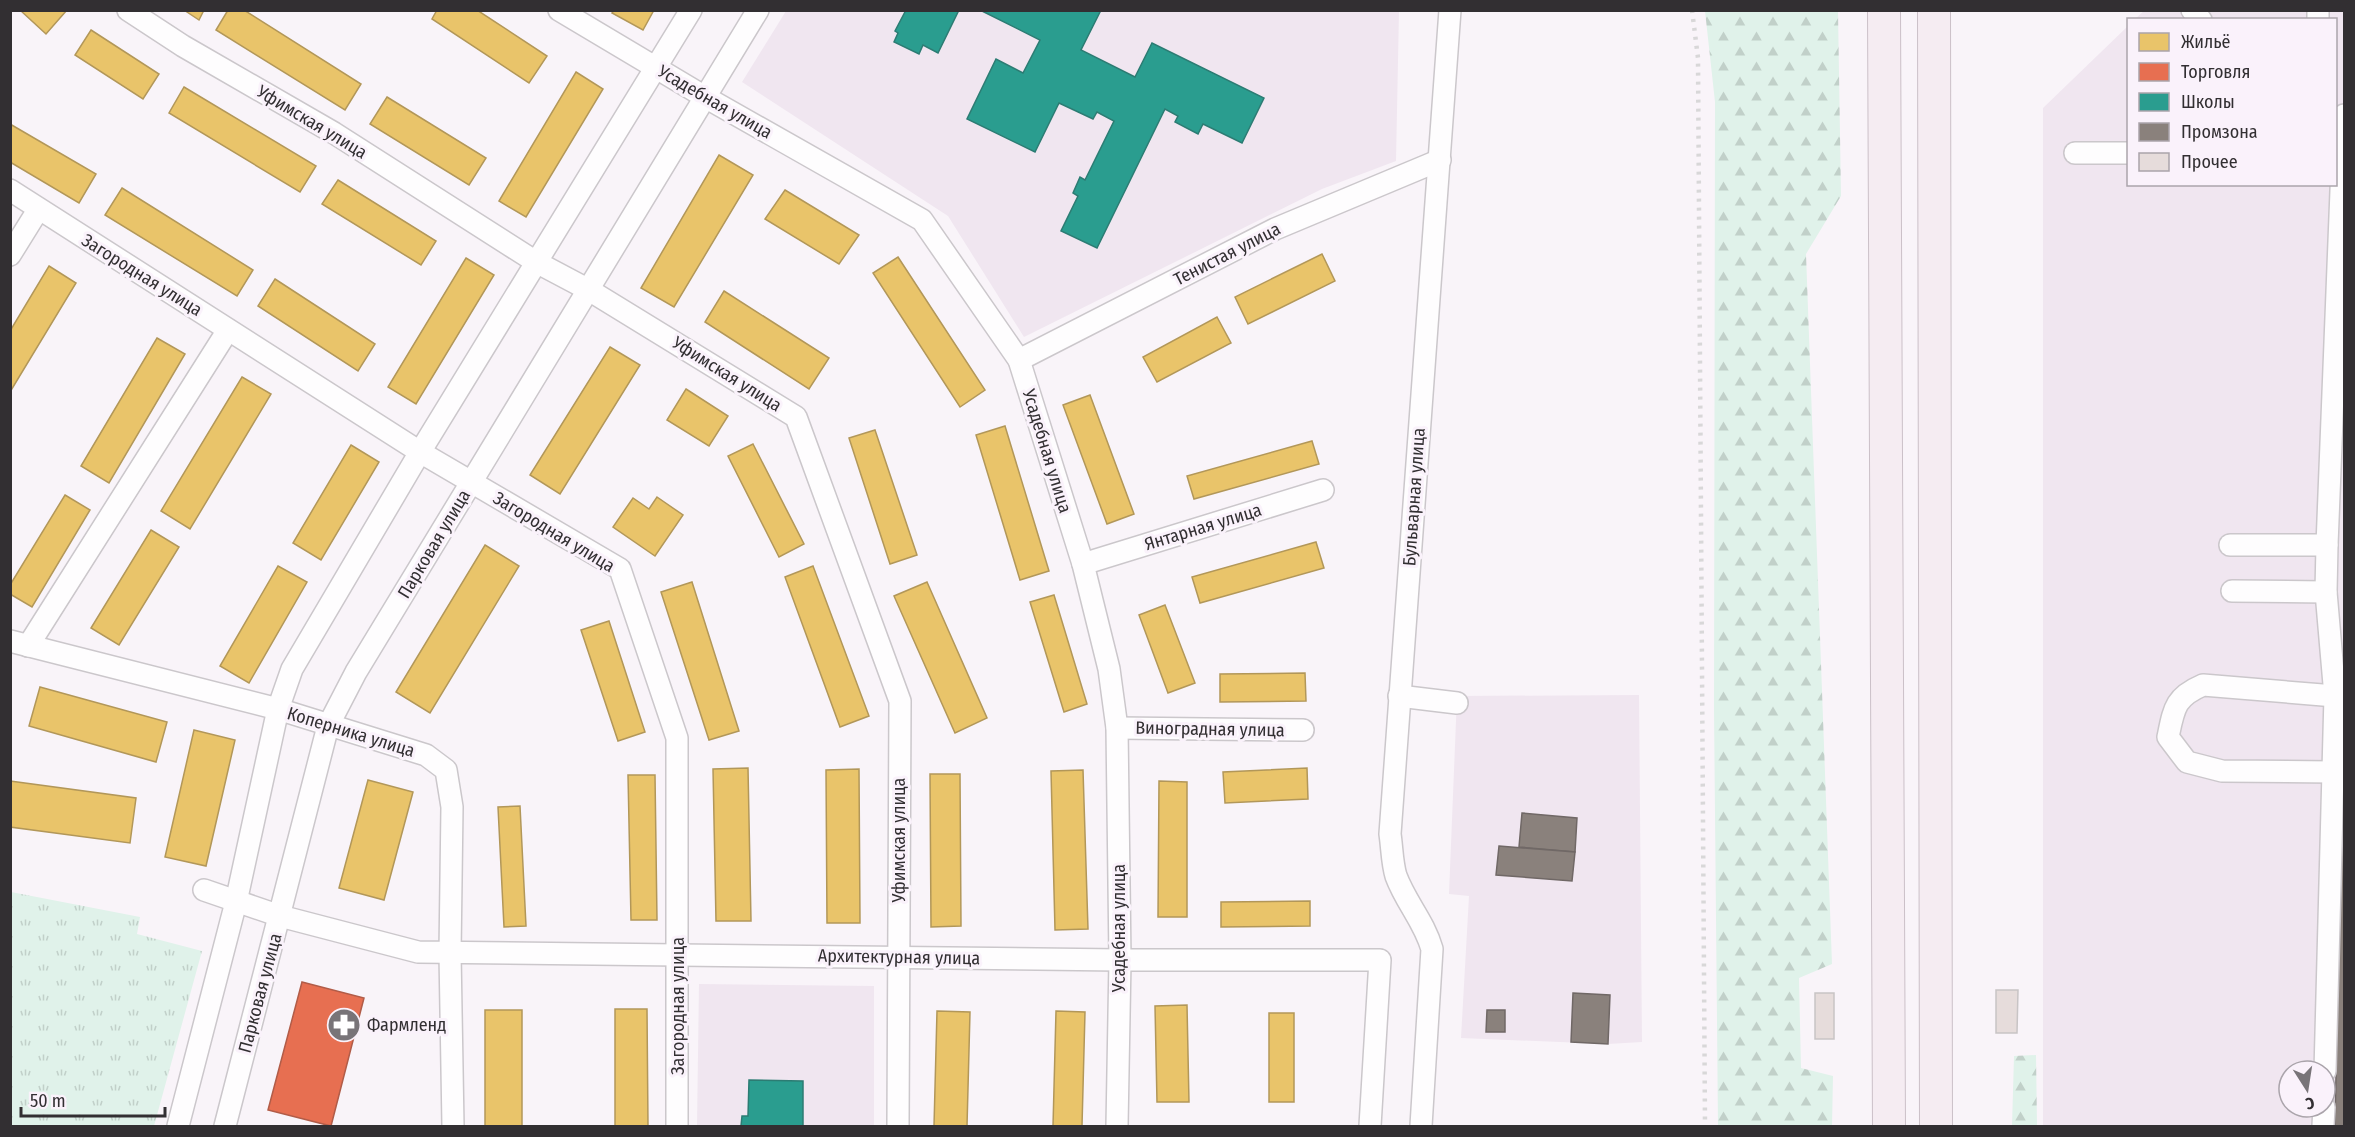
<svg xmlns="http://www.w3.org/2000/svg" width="2355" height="1137" viewBox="0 0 2355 1137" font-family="'Fira Sans Condensed',sans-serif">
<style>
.built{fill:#f0e6f0;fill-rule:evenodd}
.forest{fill:url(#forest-firs)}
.park{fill:url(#park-tufts)}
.homes{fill:#e9c46a;stroke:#b29759;stroke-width:1.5}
.shops{fill:#e76f51;stroke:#b15c48;stroke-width:1.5}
.schools{fill:#2a9d8f;stroke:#2c7c73;stroke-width:1.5}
.industry{fill:#8a817c;stroke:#706866;stroke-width:1.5}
.building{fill:#e6dcdb;stroke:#c8c4c5;stroke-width:1.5}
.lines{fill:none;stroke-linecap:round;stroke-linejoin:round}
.minor-casing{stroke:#cbc7cb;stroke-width:24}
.highway-casing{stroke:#cbc0c8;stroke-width:34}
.minor{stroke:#fefdfe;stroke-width:21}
.highway{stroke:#f5ecf2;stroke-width:32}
.rail{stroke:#d8d7d8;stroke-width:4.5;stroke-dasharray:3 6;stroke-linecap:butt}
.labels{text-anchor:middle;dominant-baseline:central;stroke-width:6;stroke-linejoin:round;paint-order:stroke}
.street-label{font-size:18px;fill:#322f32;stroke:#faf2fb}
.poi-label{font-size:18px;fill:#322f32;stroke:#faf2fb;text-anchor:start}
</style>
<defs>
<pattern id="forest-firs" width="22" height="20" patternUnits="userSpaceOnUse" patternTransform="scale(1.5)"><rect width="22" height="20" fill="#e0f2ea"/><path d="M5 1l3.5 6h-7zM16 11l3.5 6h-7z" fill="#c1d0c9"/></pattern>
<pattern id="park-tufts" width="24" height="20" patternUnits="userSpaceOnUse" patternTransform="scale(1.5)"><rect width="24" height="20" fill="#e0f2ea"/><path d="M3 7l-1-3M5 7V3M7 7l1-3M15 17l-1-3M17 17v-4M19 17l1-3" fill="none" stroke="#c1d0c9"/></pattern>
</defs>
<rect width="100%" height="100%" fill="#f9f4f9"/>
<!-- built -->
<g class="built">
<path d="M2145 10 2344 11V1126H2043V108L2128 26V184H2336V20L2135 19ZM2289 1071H2325V1107H2289Z"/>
<path d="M786 11H1399L1396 161 1322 189 1024 337 948 216 742 82Z"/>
<path d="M1639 695 1642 1042 1608 1044 1461 1038 1469 896 1449 894 1457 696Z"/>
<path d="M699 984 874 986V1126H697Z"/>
</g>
<!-- forest -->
<g class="forest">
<path d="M1705 11H1838L1841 196 1806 254 1832 964 1799 978 1801 1068 1833 1076 1832 1126H1718L1714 710 1715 102Z"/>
<path d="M2036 1055 2037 1126H2012L2014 1056Z"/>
</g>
<!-- park -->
<path class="park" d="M11 892 140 917 137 934 202 951 154 1126H11Z"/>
<!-- homes -->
<g class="homes">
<path d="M20 10H67L46 34Z"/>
<path d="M184 10H204L199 20Z"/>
<path d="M228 10H244L361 84 345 110 216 30Z"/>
<path d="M437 10H477L547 56 529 83 432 19Z"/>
<path d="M614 10H654L643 30 612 13Z"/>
<path d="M91 30 159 74 143 99 75 55Z"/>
<path d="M576 72 603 89 526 217 499 201Z"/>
<path d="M184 87 316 166 300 192 169 113Z"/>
<path d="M387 97 486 158 469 185 370 124Z"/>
<path d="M10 124 96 174 79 203 10 162Z"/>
<path d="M719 155 753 175 674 307 641 288Z"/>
<path d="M338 180 436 241 421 265 322 204Z"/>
<path d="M122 188 253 270 237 296 105 215Z"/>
<path d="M785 190 859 235 839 264 765 219Z"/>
<path d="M1322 254 1335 281 1248 324 1235 297Z"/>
<path d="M898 257 985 390 960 407 873 273Z"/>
<path d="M466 258 494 275 416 404 388 387Z"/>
<path d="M49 266 76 283 10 392V331Z"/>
<path d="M275 279 375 344 358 371 258 306Z"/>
<path d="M724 291 829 358 809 389 705 322Z"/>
<path d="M1217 317 1231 343 1157 382 1143 357Z"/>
<path d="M157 338 185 354 109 483 81 466Z"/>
<path d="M610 347 640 365 560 494 530 475Z"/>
<path d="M242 377 271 394 190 529 161 511Z"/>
<path d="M686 389 728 416 709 446 667 420Z"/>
<path d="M1090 395 1134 514 1107 524 1063 405Z"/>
<path d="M1005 426 1049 571 1020 580 976 435Z"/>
<path d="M875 430 917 555 890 564 849 438Z"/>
<path d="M1312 441 1319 464 1194 499 1187 476Z"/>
<path d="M753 444 804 544 779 557 728 456Z"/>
<path d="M351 445 379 462 321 560 293 543Z"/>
<path d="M65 495 90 510 32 607 10 594V585Z"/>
<path d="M657 497 683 515 655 556 613 527 633 498 649 509Z"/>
<path d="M151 530 179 547 119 645 91 628Z"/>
<path d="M1316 542 1324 568 1200 603 1192 577Z"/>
<path d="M485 545 519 566 430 713 396 692Z"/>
<path d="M278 566 307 582 249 683 220 666Z"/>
<path d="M813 566 869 716 840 727 785 577Z"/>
<path d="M692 582 739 731 709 740 661 592Z"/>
<path d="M927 582 987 718 955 733 894 596Z"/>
<path d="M1054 595 1087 704 1064 712 1030 602Z"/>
<path d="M1165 605 1195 683 1168 693 1139 615Z"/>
<path d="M609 621 645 732 618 741 581 630Z"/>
<path d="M1305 673 1306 701 1220 702V674Z"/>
<path d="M40 687 167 722 156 762 29 726Z"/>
<path d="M194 730 235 740 206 866 165 857Z"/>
<path d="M748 768 751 921H716L713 769Z"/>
<path d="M1307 768 1308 799 1225 803 1223 772Z"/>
<path d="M859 769 860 923H827L826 770Z"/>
<path d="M1083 770 1088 929 1055 930 1051 771Z"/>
<path d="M930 774H960L961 926 931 927Z"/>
<path d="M628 775H655L657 920H631Z"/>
<path d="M368 780 413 792 384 900 339 888Z"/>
<path d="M10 781 136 798 130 843 10 827Z"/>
<path d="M1159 781 1187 782V917H1158Z"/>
<path d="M520 806 526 926 504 927 498 807Z"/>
<path d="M1310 901V926L1221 927V902Z"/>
<path d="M1187 1005 1189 1102H1157L1155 1006Z"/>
<path d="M615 1009H647L648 1126H615Z"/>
<rect x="485" y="1010" width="37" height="116"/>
<path d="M937 1011 970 1012 967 1126H934Z"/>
<path d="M1056 1011 1085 1012 1082 1126H1053Z"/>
<rect x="1269" y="1013" width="25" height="89"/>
</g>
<!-- shops -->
<path class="shops" d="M302 982 364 998 331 1126 268 1110Z"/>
<!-- schools -->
<g class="schools">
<path d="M906 10H959L938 53 923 45 919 54 894 42 898 33 895 31Z"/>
<path d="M980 10H1101L1081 50 1135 77 1152 43 1264 98 1242 143 1203 124 1198 134 1175 122 1178 116 1165 109 1097 248 1061 231 1078 196 1073 193 1080 177 1085 180 1114 121 1097 112 1093 119 1059 103 1035 152 967 119 996 59 1023 73 1040 40Z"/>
<path d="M749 1080 803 1081V1126H741L742 1116H748Z"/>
</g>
<!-- industry -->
<g class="industry">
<path d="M2344 681V1126H2335Z"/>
<path d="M1522 813 1577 818 1575 852 1519 847Z"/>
<path d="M1499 846 1575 852 1572 881 1496 875Z"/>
<path d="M1573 993 1610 995 1608 1044 1571 1042Z"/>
<path d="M1487 1010H1505V1032H1486Z"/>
</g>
<!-- building -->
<g class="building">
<path d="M1996 990H2018L2017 1033H1996Z"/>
<rect x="1815" y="993" width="19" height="46"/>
</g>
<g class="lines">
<!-- minor casing -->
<g class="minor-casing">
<g id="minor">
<path d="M128 10 183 46 334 133 536 262 589 290 796 417 900 701 898 1126"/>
<path d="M559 10 705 97 922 220 1019 360 1083 564 1109 669 1117 728 1120 960 1117 1126"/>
<path d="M2192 10 2201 20"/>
<path d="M2318 20V10"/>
<path d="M2075 153H2128"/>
<path d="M10 190 420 452 620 569 677 738V1126"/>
<path d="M10 255 38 210"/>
<path d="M1019 360 1275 229 1440 160"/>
<path d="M2230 545H2327"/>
<path d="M1083 564 1323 490"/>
<path d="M2232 591 2326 592"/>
<path d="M10 641 278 709 426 755 446 770 452 807 450 953 453 1126"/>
<path d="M28 646 228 330"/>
<path d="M1399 696 1457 703"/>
<path d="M1117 728 1303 730"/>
<path d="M2334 772 2222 771 2187 762 2168 737C2174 708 2175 697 2203 685L2335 696"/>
<path d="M204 890 280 916 418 952 1120 960H1380L1370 1126"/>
<path d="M2325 1071 2335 696 2326 592 2327 545 2344 115"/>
<path d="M178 1126 236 902 278 709 292 669 420 452 691 10"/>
<path d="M225 1126 328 726 356 672 758 10"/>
<path d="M1421 1126 1432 949C1424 921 1406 903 1396 876 1392 863 1392 847 1390 834L1450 10"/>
<path d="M2323 1126 2324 1107"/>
</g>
</g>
<!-- highway casing -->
<g class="highway-casing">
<g id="highway">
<path d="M1884 10 1889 1126"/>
<path d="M1934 10 1936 1126"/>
</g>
</g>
<!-- minor -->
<use href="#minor" class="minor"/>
<!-- highway -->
<use href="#highway" class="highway"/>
<!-- rail -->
<path class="rail" d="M1692 10 1698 58 1705 1126"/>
</g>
<!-- icons -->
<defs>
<g id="pharmacy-disc" transform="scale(1.725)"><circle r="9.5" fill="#787478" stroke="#faf2fb"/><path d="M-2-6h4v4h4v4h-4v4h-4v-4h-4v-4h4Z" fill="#fff"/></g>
</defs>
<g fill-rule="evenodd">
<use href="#pharmacy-disc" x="344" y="1025"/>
</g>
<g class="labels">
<!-- street labels -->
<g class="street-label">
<text transform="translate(715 102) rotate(30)">Усадебная улица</text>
<text transform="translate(312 122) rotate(31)">Уфимская улица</text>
<text transform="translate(1227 254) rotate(-27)">Тенистая улица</text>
<text transform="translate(142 275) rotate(32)">Загородная улица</text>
<text transform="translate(727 374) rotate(32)">Уфимская улица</text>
<text transform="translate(1047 451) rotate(73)">Усадебная улица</text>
<text transform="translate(1414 497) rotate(-86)">Бульварная улица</text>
<text transform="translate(1203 527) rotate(-17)">Янтарная улица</text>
<text transform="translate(554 532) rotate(31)">Загородная улица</text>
<text transform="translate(434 544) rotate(-59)">Парковая улица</text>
<text transform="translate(1210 729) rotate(1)">Виноградная улица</text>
<text transform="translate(351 732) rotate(17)">Коперника улица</text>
<text transform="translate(899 840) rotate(-90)">Уфимская улица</text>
<text transform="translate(1119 928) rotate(-90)">Усадебная улица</text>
<text transform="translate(899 957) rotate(1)">Архитектурная улица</text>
<text transform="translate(260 993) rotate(-75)">Парковая улица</text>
<text transform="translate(678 1006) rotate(-90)">Загородная улица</text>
</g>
<!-- poi labels -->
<g class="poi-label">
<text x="367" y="1025">Фармленд</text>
</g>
</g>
<!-- border -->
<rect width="2355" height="1137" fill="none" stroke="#322f32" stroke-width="24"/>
<!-- legend -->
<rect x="2127" y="18" width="210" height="168" fill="#faf2fb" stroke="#aaa4ab" stroke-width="1.5"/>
<rect x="2139" y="33" width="30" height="18" fill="#e9c46a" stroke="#aaa4ab" stroke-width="1.5"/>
<text x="2181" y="48" font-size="18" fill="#322f32">Жильё</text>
<rect x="2139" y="63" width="30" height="18" fill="#e76f51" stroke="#aaa4ab" stroke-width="1.5"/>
<text x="2181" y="78" font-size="18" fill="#322f32">Торговля</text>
<rect x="2139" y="93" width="30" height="18" fill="#2a9d8f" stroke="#aaa4ab" stroke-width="1.5"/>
<text x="2181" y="108" font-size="18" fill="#322f32">Школы</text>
<rect x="2139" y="123" width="30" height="18" fill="#8a817c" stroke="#aaa4ab" stroke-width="1.5"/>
<text x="2181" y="138" font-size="18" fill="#322f32">Промзона</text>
<rect x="2139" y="153" width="30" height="18" fill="#e6dcdb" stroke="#aaa4ab" stroke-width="1.5"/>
<text x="2181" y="168" font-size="18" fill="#322f32">Прочее</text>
<!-- north arrow -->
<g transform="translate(2307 1089) rotate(168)"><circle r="28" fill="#faf2fb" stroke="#aaa4ab" stroke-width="1.5"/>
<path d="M0-4.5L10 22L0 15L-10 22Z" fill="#787478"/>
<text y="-9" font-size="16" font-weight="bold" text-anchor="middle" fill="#322f32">С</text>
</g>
<!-- scale -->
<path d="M21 1107v9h144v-9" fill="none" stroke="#322f32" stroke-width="3"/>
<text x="30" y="1107" font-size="18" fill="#322f32" stroke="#faf2fb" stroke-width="4.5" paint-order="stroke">50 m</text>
</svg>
